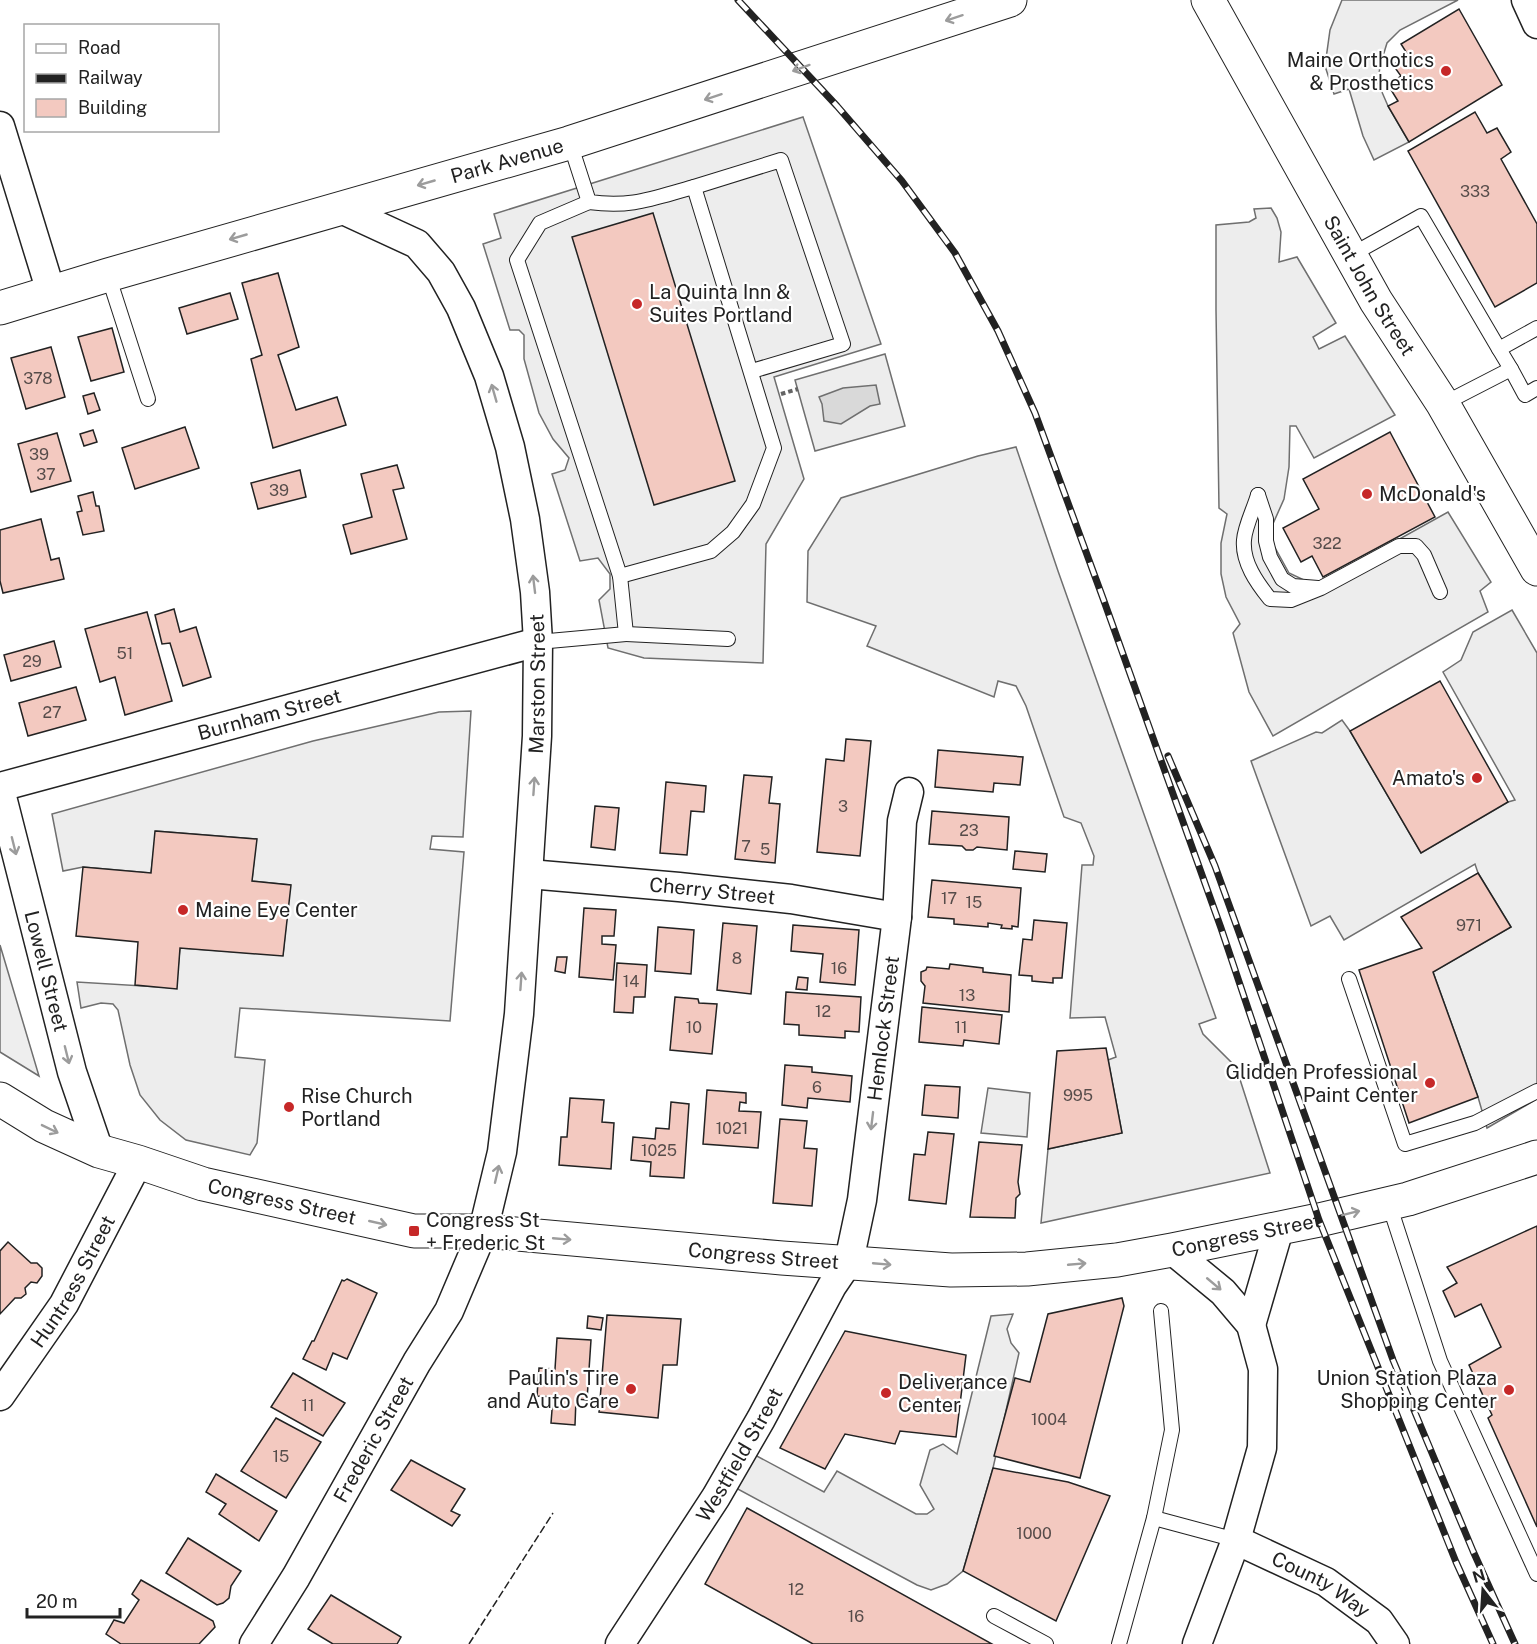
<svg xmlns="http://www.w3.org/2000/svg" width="1537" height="1644" viewBox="0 0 1537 1644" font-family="'Public Sans',sans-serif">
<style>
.green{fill:#eee;stroke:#6f6f6f;stroke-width:1.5}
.parking{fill:#ededed;stroke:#6f6f6f;stroke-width:1.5}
.water{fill:#d9d9d9;stroke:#6f6f6f;stroke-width:1.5}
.building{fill:#f3c9c0;stroke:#222;stroke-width:1.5}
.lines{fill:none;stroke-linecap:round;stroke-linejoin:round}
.service-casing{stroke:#222;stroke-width:16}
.minor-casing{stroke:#222;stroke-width:31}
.primary-casing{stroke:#222;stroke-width:35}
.path{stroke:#646464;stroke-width:4;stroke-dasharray:4.5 3;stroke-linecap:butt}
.service{stroke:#fff;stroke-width:14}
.minor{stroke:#fff;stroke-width:28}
.primary{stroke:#fff;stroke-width:33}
.rail-casing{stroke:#222;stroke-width:7}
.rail{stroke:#fff;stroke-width:4.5;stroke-dasharray:14;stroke-linecap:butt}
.fence{stroke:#222;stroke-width:1.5;stroke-dasharray:8 3;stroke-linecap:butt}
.oneway{stroke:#9c9c9c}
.poi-dot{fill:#c62828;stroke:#fff;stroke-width:2}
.labels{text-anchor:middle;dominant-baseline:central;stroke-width:4.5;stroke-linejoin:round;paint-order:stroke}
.number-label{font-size:16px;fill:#564c4a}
.poi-label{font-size:20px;fill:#222;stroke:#fff;text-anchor:start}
.street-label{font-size:20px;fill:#222;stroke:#fff}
</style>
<rect width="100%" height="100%" fill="#fff"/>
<!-- green -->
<path class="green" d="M0 945 39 1076 0 1052Z"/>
<!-- parking -->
<g class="parking">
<path d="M1342 0H1458L1400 30 1387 43 1380 66 1378 83 1388 106 1409 142 1374 160 1363 136 1349 89 1334 94 1325 66 1330 30Z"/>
<path d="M803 117 881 344 774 377 804 479 766 544 763 663 644 658 608 648 599 600 610 589V574L598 558 580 561 552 474 565 470 569 458 553 439 539 413 524 359V335L519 330H510L483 244 501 238 494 214Z"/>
<path d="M1271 208 1277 218 1281 232 1279 262 1297 257 1336 323 1313 337 1319 349 1345 336 1395 415 1314 458 1296 426H1290L1289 467 1284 499 1272 526 1273 544 1289 573 1308 582 1324 581 1448 512 1491 582 1480 591 1488 612 1273 736 1249 692 1233 633 1240 624 1226 597 1221 574V543L1227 514 1219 508 1216 310V225L1249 222 1256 218 1254 209Z"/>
<path d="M885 354 905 426 815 451 795 380Z"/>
<path d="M1016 447 1058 571 1216 1018 1199 1024 1203 1034 1236 1067 1270 1173 1041 1223 1048 1149 1122 1133 1108 1060 1116 1057 1105 1017 1070 1018 1082 865H1093L1094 856 1081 823 1064 817 1026 706 1016 686 998 681 994 697 867 646 876 626 807 602 808 551 841 498 978 456Z"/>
<path d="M1512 610 1537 653V1099L1487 1128 1478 1097 1433 972 1511 927 1478 873 1475 864 1344 940 1330 916 1311 926 1251 761 1316 732 1322 733 1342 720 1350 731 1421 853 1508 802 1515 800 1443 672 1461 660 1473 632Z"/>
<path d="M471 711 463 837 432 836 430 849 464 852 450 1021 240 1008 235 1057 265 1060 257 1143 250 1155 186 1140 160 1120 140 1095 130 1065 118 1010 113 1004 101 1003 81 1008 77 982 176 988 180 948 283 955 290 885 252 881 256 839 156 831 151 873 83 867 63 871 52 814 313 741 439 712Z"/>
<path d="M988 1088 1030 1093 1027 1137 981 1133Z"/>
<path d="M1013 1314 1007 1329 1011 1343 1019 1353 993 1468 963 1571 947 1584 931 1590 917 1585 734 1487 755 1455 824 1492 837 1471 916 1514H927L934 1509 920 1485 930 1450 943 1444 957 1454 991 1316Z"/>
</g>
<!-- water -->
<path class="water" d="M876 385 880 404 870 406 841 424 824 421 822 404 819 397 843 388Z"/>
<!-- building -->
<g class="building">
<path d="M1459 9 1502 85 1409 142 1388 106 1398 101 1388 85 1401 76 1393 65 1408 55 1401 44Z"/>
<path d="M1475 112 1487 133 1497 128 1511 152 1501 159 1537 224V283L1495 307 1408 151Z"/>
<path d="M653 213 735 481 654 505 572 237Z"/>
<path d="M278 273 299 347 278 355 296 410 337 397 346 425 273 448 251 359 262 355 242 283Z"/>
<path d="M230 293 238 319 187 334 179 308Z"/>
<path d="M112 328 124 372 91 381 78 337Z"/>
<path d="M51 347 65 397 26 409 11 358Z"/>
<path d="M94 393 100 410 88 414 83 396Z"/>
<path d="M185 427 199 468 135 489 122 448Z"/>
<path d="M93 430 97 442 84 446 80 434Z"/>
<path d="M1390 432 1435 517 1323 577 1312 556 1301 562 1283 528 1319 509 1303 479Z"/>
<path d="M57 433 71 481 31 492 18 444Z"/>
<path d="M397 465 404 488 393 490 407 539 351 554 343 525 372 517 361 474Z"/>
<path d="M300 470 306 497 258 509 251 483Z"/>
<path d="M93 492 96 506H99L104 531 83 535 77 512 82 511 78 496Z"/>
<path d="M41 519 51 560 59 558 64 579 3 593 0 581V530Z"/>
<path d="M174 609 180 632 196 627 211 677 183 686 170 643 162 644 155 615Z"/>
<path d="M147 612 172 701 125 715 115 677 100 682 85 629Z"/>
<path d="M54 641 61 667 11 681 4 655Z"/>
<path d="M1440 681 1508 802 1421 853 1350 731Z"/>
<path d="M76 687 86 720 28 736 19 703Z"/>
<path d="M846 739 871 741 860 856 817 852 826 759 844 761Z"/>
<path d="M938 750 1023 757 1020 785 994 783 993 792 935 787Z"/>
<path d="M744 775 772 777 769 803 780 804 775 863 735 859Z"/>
<path d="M666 782 706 786 704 812 691 811 687 855 660 853Z"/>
<path d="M595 806 619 808 615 850 591 847Z"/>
<path d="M932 811 1009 817 1007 850 977 847 973 850H966L962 846 929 844Z"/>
<path d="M155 831 257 839 252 881 291 885 283 956 180 948 177 989 135 985 138 942 76 936 83 867 151 873Z"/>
<path d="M1015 851 1047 854 1045 872 1013 869Z"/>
<path d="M1478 873 1511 927 1433 972 1478 1097 1409 1123 1359 970 1422 948 1401 917Z"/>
<path d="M932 880 1021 888 1018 927 1012 926V929L1001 928 1002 925 988 923V927L954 924V919L928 917Z"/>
<path d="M584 908 616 910 614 936H602V944L616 945 613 980 579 977Z"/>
<path d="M1034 920 1067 923 1062 978H1053V983L1032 981V976L1019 975 1023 939 1032 940Z"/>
<path d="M723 923 757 926 751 994 717 990Z"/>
<path d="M793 925 859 930 855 985 820 982 823 954 791 951Z"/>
<path d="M658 927 694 930 691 974 655 971Z"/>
<path d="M557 957H567L565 973 555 971Z"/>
<path d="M617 963 647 965 645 997H634L633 1013 614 1012Z"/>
<path d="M950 964 983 968V972L1011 975 1009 1012 923 1003 925 986 921 981V972L926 970 927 967 949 969Z"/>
<path d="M798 977 808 978 807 990 796 989Z"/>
<path d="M786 992 861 997 859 1032 845 1031V1038L799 1035V1025L784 1024Z"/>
<path d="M675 997 698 999 699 1003 717 1004 712 1054 670 1050Z"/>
<path d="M922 1007 1002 1015 999 1044 964 1040 963 1046 919 1042Z"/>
<path d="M1106 1048 1122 1133 1048 1149 1057 1051Z"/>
<path d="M785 1065 812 1067V1072L852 1076 850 1102 808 1098 807 1108 782 1105Z"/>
<path d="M925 1085 960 1087 958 1118 922 1115Z"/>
<path d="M707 1090 746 1093V1103L740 1102 739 1111 761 1112 758 1148 703 1144Z"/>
<path d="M570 1098 604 1100 602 1122 614 1123 611 1169 559 1165 561 1137H567Z"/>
<path d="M671 1102 689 1104 684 1178 650 1176 651 1162 631 1160 633 1137 655 1139 656 1128 669 1129Z"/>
<path d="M780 1119 807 1121 804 1148 817 1149 812 1206 773 1203Z"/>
<path d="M928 1132 954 1134 946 1204 909 1200 914 1154 925 1155Z"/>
<path d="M979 1142 1022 1145 1018 1182 1020 1194 1016 1198 1015 1218 970 1217Z"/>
<path d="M1537 1226V1527L1488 1418 1492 1415 1469 1365 1501 1347 1481 1304 1455 1317 1443 1291 1457 1283 1447 1267Z"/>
<path d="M8 1242 31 1263H37L42 1268V1276L37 1283 31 1282 25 1288 26 1294 21 1298H15L0 1314V1251Z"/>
<path d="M347 1279 377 1293 347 1359 333 1353 326 1370 303 1359 312 1341H314L342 1280 344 1281Z"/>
<path d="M1122 1298 1124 1306 1080 1478 994 1456 1015 1378 1030 1382 1048 1314Z"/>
<path d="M607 1315 681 1319 677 1365H663L658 1418 599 1412Z"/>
<path d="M588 1316 603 1318 601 1330 587 1328Z"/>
<path d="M845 1331 966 1355 956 1437 900 1431 895 1444 845 1434 825 1469 780 1448Z"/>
<path d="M557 1338 591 1340 587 1400 576 1399 575 1425 551 1423 553 1397 537 1396 539 1368 555 1369Z"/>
<path d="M293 1373 345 1403 323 1436 271 1407Z"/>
<path d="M276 1418 321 1442 286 1498 241 1471Z"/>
<path d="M411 1460 465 1489 451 1511 460 1515 452 1526 391 1490Z"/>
<path d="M993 1468 1068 1482 1110 1496 1056 1621 963 1571Z"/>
<path d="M216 1474 277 1511 259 1541 219 1514 226 1504 206 1492Z"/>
<path d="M747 1508 992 1644H813L705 1584Z"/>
<path d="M188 1538 241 1571 231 1586 229 1598 223 1603 217 1605 166 1573Z"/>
<path d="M141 1580 213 1621 215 1627 199 1644H121L106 1634 114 1620 124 1623 139 1600 132 1594Z"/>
<path d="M331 1595 401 1637 397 1644H333L308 1629Z"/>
</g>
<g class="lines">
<!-- service casing -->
<g class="service-casing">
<g id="service">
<path d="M694 187 781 160 843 344 752 371"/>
<path d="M589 202 540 223 517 260 620 576"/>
<path d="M1351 255 1421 216 1499 349"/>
<path d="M108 275 148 399"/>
<path d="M1511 369 1499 349 1537 328"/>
<path d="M1443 404 1511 369 1525 395 1537 388"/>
<path d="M1258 495C1254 509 1245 526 1244 540 1242 562 1257 583 1270 599L1291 600 1321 588 1399 546H1416L1424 555 1440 592"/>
<path d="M1258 495 1266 519V541L1270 557 1282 579 1293 586 1318 588"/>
<path d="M626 634 728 639"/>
<path d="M538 642 626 634 620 576 711 551 733 532 753 504 774 448 694 187C653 198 632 208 589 202L570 143"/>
<path d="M1349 979 1405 1144 1475 1123 1537 1091"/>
<path d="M1389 1204 1440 1361 1537 1574"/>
<path d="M1154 1518 1236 1540"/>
<path d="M994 1616 1046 1644"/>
<path d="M1119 1644 1154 1518 1172 1430 1161 1311"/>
</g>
</g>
<!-- minor casing -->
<g class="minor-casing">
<g id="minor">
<path d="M1526 0 1537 24"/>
<path d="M0 126 51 292"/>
<path id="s1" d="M0 787 538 642"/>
<path id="s2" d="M0 789 72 1072 99 1151"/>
<path id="s3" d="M529 874 679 887 791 899 897 917"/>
<path d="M1172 1250 1223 1292 1251 1325 1263 1369 1262 1448 1236 1540 1197 1644"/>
<path d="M1251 1325 1279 1229"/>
<path id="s4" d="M0 1396 64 1304 138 1162"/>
<path id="s5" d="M1236 1540 1326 1582 1379 1621 1395 1644"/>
<path id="s6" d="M254 1644 296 1577 417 1362 449 1311 483 1231 502 1152 519 1014 537 736 538 642 535 592 525 519 510 447 489 376 461 308 441 272 417 244 339 208"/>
<path id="s7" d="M620 1644 716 1497 761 1419 832 1286 849 1261 862 1200 897 917 902 821 909 792"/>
</g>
</g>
<!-- primary casing -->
<g class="primary-casing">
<g id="primary">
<path id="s8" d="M1208 0 1376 301 1443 404 1537 569"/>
<path id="s9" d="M0 308 108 275 569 143 1010 0"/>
<path id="s10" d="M0 1099 44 1126 99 1151 138 1162 203 1184 414 1231H483L782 1258 951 1270 1027 1269 1117 1260 1172 1250 1319 1220 1408 1199 1537 1157"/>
</g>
</g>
<!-- path -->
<path class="path" d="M781 394 798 389"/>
<!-- service -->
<use href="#service" class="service"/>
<!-- minor -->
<use href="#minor" class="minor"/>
<!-- primary -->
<use href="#primary" class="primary"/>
<!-- rail casing -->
<g class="rail-casing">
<g id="rail">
<path d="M738 0 837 106 902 181 955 253 998 331 1035 413 1104 601 1221 928 1319 1220 1456 1562 1493 1644"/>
<path d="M1168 756 1215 866 1393 1360 1473 1551 1515 1644"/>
</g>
</g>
<!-- rail -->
<use href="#rail" class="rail"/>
<!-- fence -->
<path class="fence" d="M469 1644 553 1513"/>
</g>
<!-- one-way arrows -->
<defs><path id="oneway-shaft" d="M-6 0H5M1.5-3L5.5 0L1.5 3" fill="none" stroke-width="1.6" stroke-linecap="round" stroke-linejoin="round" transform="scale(1.5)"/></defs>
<g class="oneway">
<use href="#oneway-shaft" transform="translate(954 18) rotate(162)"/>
<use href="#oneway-shaft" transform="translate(801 68) rotate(160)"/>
<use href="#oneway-shaft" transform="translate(713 97) rotate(162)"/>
<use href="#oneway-shaft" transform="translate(426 183) rotate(164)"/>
<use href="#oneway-shaft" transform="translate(238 237) rotate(164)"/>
<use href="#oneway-shaft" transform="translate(494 393) rotate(-106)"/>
<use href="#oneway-shaft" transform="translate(534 584) rotate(-97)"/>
<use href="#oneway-shaft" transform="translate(534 786) rotate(-86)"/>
<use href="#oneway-shaft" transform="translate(14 846) rotate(76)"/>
<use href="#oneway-shaft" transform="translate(521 981) rotate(-86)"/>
<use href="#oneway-shaft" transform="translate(67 1055) rotate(76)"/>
<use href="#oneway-shaft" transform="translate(872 1121) rotate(97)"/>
<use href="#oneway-shaft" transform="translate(50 1129) rotate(26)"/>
<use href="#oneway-shaft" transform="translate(497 1174) rotate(-77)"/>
<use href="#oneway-shaft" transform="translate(1351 1213) rotate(-14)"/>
<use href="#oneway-shaft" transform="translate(378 1223) rotate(13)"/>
<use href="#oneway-shaft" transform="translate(562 1239) rotate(5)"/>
<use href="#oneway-shaft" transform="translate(882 1264) rotate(5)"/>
<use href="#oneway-shaft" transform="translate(1077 1264) rotate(-5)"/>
<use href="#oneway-shaft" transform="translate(1214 1284) rotate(40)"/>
</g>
<!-- markers -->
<g class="poi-dot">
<circle cx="1446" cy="71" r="6"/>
<circle cx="637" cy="304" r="6"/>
<circle cx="1367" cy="494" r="6"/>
<circle cx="1477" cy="778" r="6"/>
<circle cx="183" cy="910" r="6"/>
<circle cx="1430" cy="1083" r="6"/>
<circle cx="289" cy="1107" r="6"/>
<rect x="408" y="1225" width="12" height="12" rx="3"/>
<circle cx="631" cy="1389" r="6"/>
<circle cx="1509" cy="1390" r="6"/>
<circle cx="886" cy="1393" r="6"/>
</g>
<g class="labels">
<!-- number labels -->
<g class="number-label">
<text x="1475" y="191">333</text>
<text x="38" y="378">378</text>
<text x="39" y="454">39</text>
<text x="46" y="474">37</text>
<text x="279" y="490">39</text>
<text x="1327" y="543">322</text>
<text x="125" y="653">51</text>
<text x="32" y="661">29</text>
<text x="52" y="712">27</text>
<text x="843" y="806">3</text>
<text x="969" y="830">23</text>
<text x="746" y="846">7</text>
<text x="765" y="849">5</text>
<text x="949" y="898">17</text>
<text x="974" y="902">15</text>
<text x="1469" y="925">971</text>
<text x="737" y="958">8</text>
<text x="839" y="968">16</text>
<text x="631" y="981">14</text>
<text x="967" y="995">13</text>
<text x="823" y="1011">12</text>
<text x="694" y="1027">10</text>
<text x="961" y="1027">11</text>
<text x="817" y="1087">6</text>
<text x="1078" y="1095">995</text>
<text x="732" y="1128">1021</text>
<text x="659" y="1150">1025</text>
<text x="308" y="1405">11</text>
<text x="1049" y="1419">1004</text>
<text x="281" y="1456">15</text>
<text x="1034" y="1533">1000</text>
<text x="796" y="1589">12</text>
<text x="856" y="1616">16</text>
</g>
<!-- poi labels -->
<g class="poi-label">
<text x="1434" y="60" text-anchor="end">Maine Orthotics<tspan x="1434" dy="23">&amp; Prosthetics</tspan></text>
<text x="649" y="292">La Quinta Inn &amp;<tspan x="649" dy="23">Suites Portland</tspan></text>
<text x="1379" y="494">McDonald's</text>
<text x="1465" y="778" text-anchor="end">Amato's</text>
<text x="195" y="910">Maine Eye Center</text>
<text x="1418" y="1072" text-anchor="end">Glidden Professional<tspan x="1418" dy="23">Paint Center</tspan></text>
<text x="301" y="1096">Rise Church<tspan x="301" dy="23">Portland</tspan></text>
<text x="426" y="1220">Congress St<tspan x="426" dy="23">+ Frederic St</tspan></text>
<text x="619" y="1378" text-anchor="end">Paulin's Tire<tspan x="619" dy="23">and Auto Care</tspan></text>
<text x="1497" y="1378" text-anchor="end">Union Station Plaza<tspan x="1497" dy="23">Shopping Center</tspan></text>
<text x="898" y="1382">Deliverance<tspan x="898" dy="23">Center</tspan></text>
</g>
<!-- street labels -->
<g class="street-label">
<text stroke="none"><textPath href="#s9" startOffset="528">Park Avenue</textPath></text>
<text stroke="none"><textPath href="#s8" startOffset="328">Saint John Street</textPath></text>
<text stroke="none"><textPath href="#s6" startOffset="1024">Marston Street</textPath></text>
<text stroke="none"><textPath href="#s1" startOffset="279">Burnham Street</textPath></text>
<text stroke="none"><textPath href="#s3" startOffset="184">Cherry Street</textPath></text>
<text stroke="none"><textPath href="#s2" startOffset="188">Lowell Street</textPath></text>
<text stroke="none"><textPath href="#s7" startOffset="682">Hemlock Street</textPath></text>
<text stroke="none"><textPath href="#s10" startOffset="302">Congress Street</textPath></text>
<text stroke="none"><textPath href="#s10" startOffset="1274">Congress Street</textPath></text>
<text stroke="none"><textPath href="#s10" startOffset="788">Congress Street</textPath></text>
<text stroke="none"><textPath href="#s4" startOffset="136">Huntress Street</textPath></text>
<text stroke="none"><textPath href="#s6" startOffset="237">Frederic Street</textPath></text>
<text stroke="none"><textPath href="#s7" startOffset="224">Westfield Street</textPath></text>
<text stroke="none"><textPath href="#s5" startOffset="96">County Way</textPath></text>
</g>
</g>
<!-- legend -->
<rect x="24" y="24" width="195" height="108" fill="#ffffff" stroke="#a7a7a7" stroke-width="1.5"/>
<rect x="36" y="44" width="30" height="9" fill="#ffffff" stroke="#a7a7a7" stroke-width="1.5"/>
<text x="78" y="54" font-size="18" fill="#222222">Road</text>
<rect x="36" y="74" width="30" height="9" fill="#222222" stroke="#a7a7a7" stroke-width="1.5"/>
<text x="78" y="84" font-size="18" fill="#222222">Railway</text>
<rect x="36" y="99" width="30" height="18" fill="#f3c9c0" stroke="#a7a7a7" stroke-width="1.5"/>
<text x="78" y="114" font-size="18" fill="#222222">Building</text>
<!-- north arrow -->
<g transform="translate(1483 1590) rotate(343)" stroke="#ffffff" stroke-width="4.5" paint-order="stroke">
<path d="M0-4.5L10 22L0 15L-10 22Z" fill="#222222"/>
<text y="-9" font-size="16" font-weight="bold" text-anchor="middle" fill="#222222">N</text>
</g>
<!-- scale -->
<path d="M27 1608v9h93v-9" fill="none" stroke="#222222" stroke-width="3"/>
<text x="36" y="1608" font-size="18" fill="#222222" stroke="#ffffff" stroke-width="4.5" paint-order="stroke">20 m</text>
</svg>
